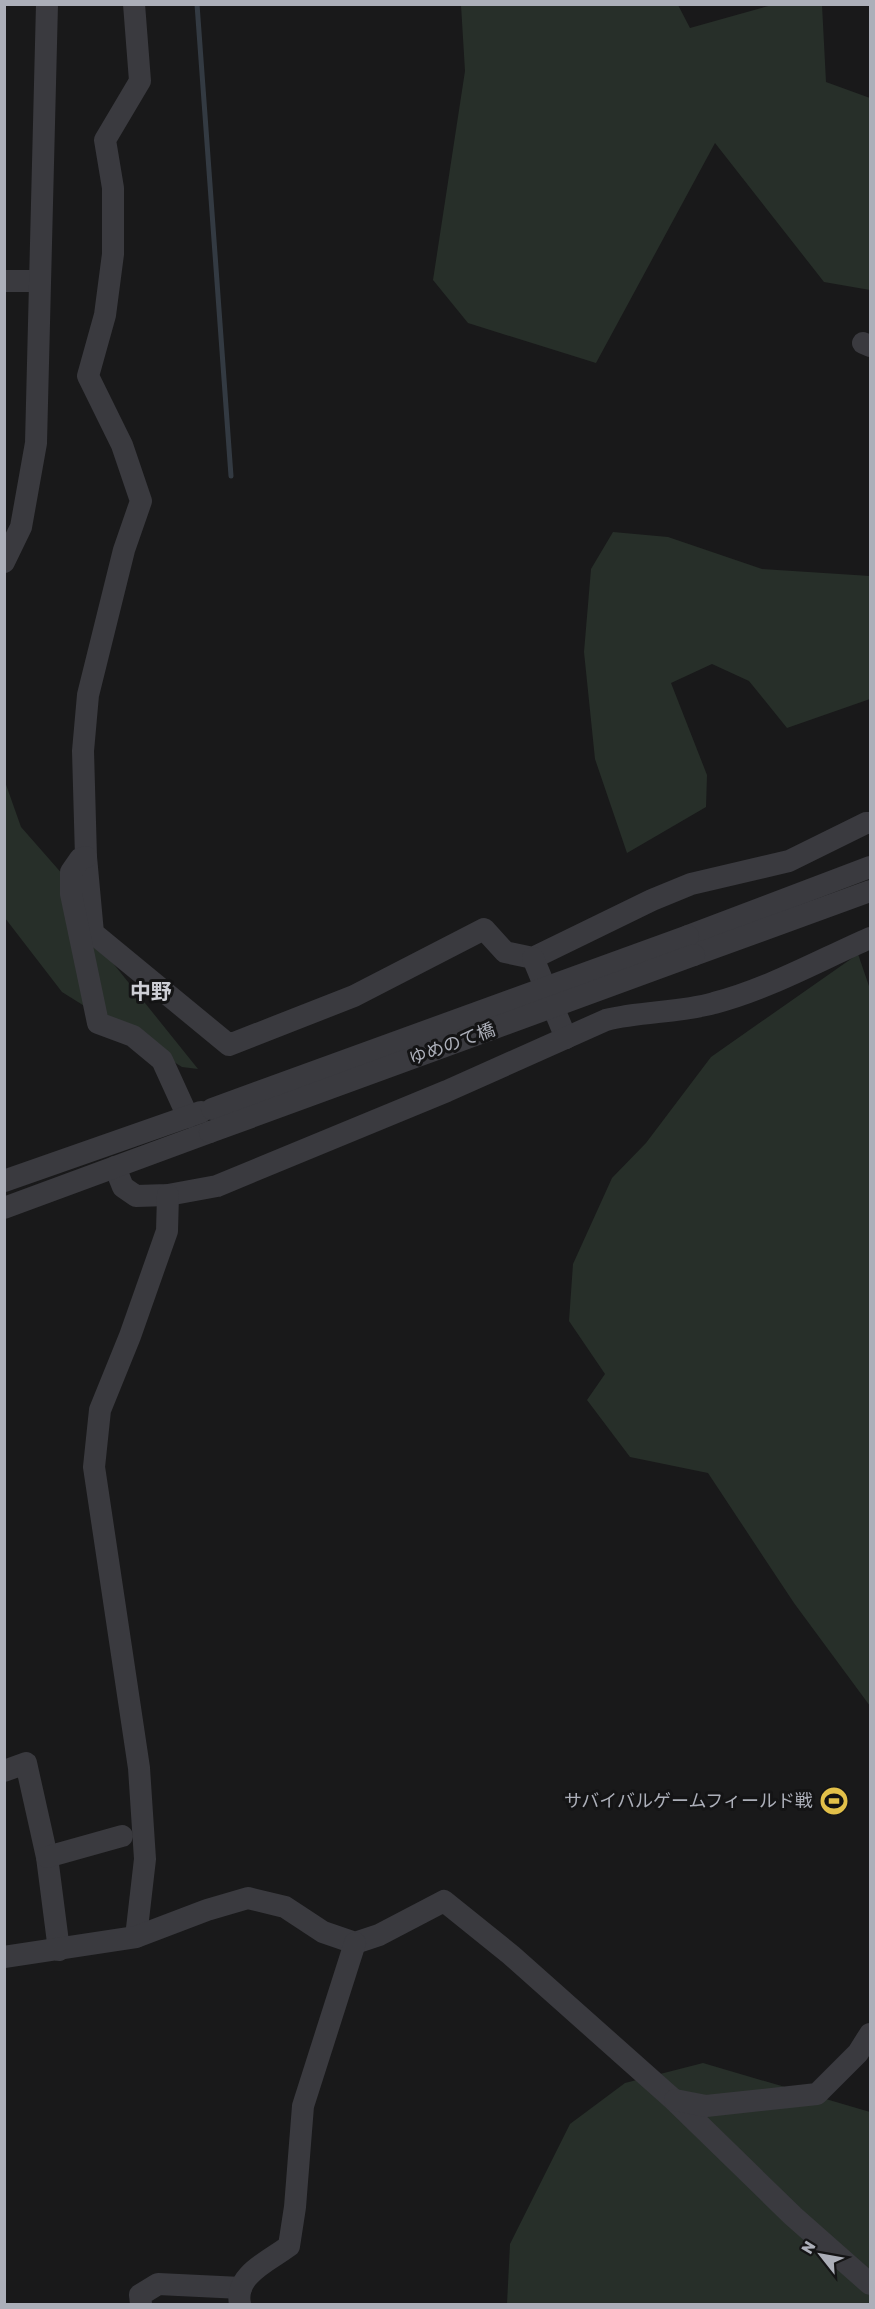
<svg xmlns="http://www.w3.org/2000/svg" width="875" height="2309" viewBox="0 0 875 2309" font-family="Rubik,'Noto Sans JP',sans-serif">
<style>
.green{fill:#272f29}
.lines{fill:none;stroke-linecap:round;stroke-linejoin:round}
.stream{stroke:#333a42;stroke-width:5}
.minor{stroke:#3a3a3f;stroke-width:22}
.minor-bridge{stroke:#3a3a3f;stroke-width:22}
.labels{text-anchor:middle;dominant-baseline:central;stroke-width:6;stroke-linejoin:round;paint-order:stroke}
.street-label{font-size:18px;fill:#acafb9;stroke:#141415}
.poi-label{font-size:18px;fill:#acafb9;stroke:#141415;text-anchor:end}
.quarter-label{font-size:21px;font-weight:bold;fill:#cdced5;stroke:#141415}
</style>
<rect width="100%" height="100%" fill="#19191a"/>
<!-- green -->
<g class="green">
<path d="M461 5H678L690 28 772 5H822L826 82 870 98V290L824 282 715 143 596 363 468 323 433 280 465 71Z"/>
<path d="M613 532 668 537 762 569 870 576V699L787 728 749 681 712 664 671 683 707 775 706 807 627 853 595 759 584 652 591 569Z"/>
<path d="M4 779 21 827 64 876 104 952 198 1069 182 1067 62 992 5 918Z"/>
<path d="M858 954 870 989V1706L794 1603 708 1473 630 1457 587 1400 605 1374 569 1321 573 1264 612 1178 646 1143 711 1057Z"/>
<path d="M703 2063 870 2112V2304H507L510 2244 570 2124 625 2083Z"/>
</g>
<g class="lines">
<!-- stream -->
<path class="stream" d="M197 4 231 476"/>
<!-- minor -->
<g class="minor">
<path d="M134 4 140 81 105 140 113 188V254L105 315 88 376 122 445 141 501 124 550 88 695 83 751 86 857 93 933 229 1045 354 996 484 929 505 952 533 958 652 900 691 884 789 861 866 823H870"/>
<path d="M4 281H39"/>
<path d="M863 343 870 346"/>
<path d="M4 562 21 527 36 443 47 4"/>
<path d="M86 857 80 859 71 872V894L98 1023 133 1036 162 1060 188 1117"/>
<path d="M688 936 870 867"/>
<path d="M694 955 870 891"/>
<path d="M533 958 566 1038"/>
<path d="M115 1167 123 1187 136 1196 168 1195 217 1186 447 1091 606 1020C641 1011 679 1013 714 1003 768 989 820 960 870 938"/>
<path d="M4 1181 201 1112"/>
<path d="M4 1208 210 1132"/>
<path d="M4 1771 26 1763 47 1857 59 1950"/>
<path d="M47 1857 122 1836"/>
<path d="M136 1937 145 1859 139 1768 94 1467 100 1410 130 1336 167 1231 168 1195"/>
<path d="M4 1957 136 1937 207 1910 248 1898 285 1907 323 1932 355 1943 379 1935 444 1901 511 1955 674 2100 793 2216 870 2284"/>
<path d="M675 2100 706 2106 817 2094 858 2053 870 2034"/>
<path d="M141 2304 140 2295 158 2284 241 2288"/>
<path d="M240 2304C234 2275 269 2261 289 2246L295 2207 303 2106 355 1943"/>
</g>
<!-- minor-bridge -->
<g class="minor-bridge">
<path d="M212 1109 688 936"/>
<path d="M210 1132 694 955"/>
</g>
</g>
<!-- icons -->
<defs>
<g id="stadium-disc" transform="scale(1.5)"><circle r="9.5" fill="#e2c049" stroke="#141415"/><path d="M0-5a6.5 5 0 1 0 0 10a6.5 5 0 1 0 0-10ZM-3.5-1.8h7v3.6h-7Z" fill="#111"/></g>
</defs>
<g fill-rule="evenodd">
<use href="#stadium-disc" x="834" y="1801"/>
</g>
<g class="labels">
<!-- street labels -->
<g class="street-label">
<text transform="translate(452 1044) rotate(-20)">ゆめのて橋</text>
</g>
<!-- poi labels -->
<g class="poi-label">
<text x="813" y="1801">サバイバルゲームフィールド戦</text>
</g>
<!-- quarter labels -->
<g class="quarter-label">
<text x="151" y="991">中野</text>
</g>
</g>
<!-- border -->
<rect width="875" height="2309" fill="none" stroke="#acafb9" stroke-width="12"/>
<!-- north arrow -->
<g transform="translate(821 2255) rotate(301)" stroke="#141415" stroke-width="4.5" paint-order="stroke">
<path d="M0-4.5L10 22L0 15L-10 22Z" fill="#acafb9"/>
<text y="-9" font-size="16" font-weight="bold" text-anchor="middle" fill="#acafb9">N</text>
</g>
</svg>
